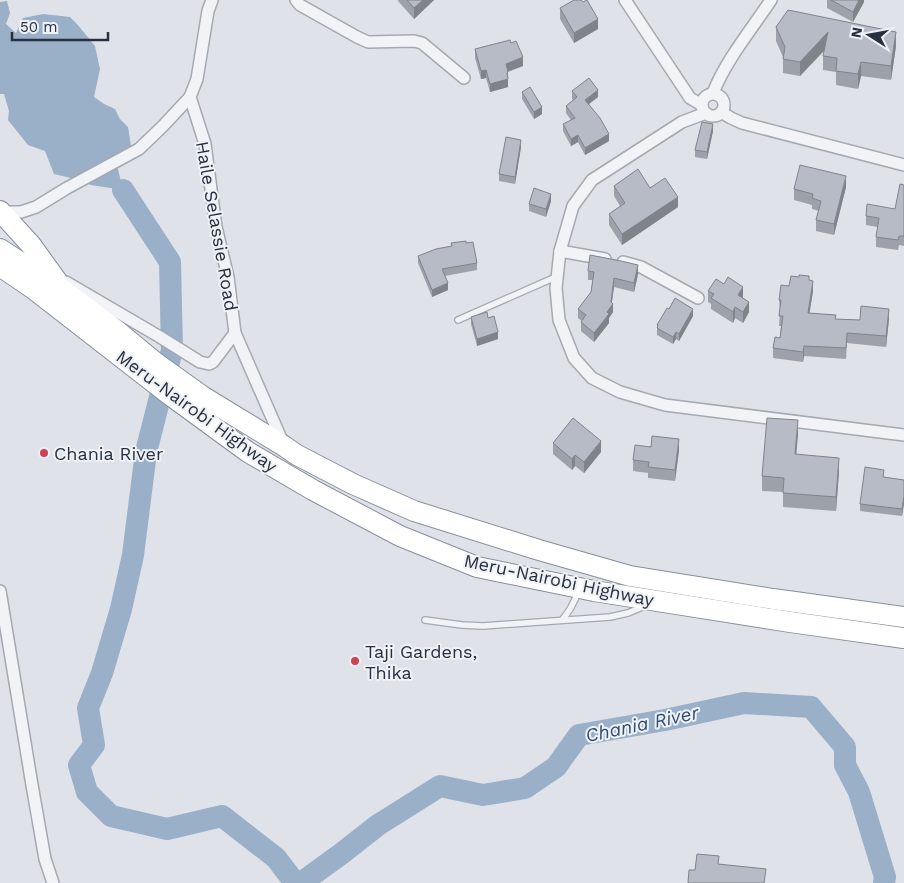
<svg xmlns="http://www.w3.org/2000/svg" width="904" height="883" viewBox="0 0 904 883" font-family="'Work Sans',sans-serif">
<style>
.water{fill:#9aafc8}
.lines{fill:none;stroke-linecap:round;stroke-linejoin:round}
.river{stroke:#9aafc8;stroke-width:22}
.lane-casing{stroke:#a4a9b2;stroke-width:8}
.street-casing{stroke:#a4a9b2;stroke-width:14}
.highway-casing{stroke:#868f9f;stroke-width:22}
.lane{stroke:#f1f3f6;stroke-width:5.5}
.street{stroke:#f1f3f6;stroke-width:11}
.highway{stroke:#fff;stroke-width:20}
.wall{fill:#9da1a9}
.shaded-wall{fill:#7f838a}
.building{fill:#b6bbc5;stroke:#7f838a}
.poi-dot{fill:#ce4354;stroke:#eef1f6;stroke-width:2}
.labels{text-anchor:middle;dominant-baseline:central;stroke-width:4;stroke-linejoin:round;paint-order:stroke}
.street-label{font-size:18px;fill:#28303f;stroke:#eef1f6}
.poi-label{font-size:18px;fill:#28303f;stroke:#eef1f6;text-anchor:start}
.water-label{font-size:19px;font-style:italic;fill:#324d73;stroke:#eef1f6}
</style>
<rect width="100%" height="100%" fill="#dfe2e8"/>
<!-- water -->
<path class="water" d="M7 1 10 13 6 24 16 33 23 18 43 14 70 17 77 24 95 46 100 69 94 97 104 104 115 109 120 119 128 127 132 152 117 165 123 190 91 185 71 178 54 174 45 151 28 145 8 120 9 111 4 94H0V2Z"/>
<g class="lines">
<!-- river -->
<g class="river">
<path d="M123 190 170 262 172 350 146 452 133 555 121 609 102 673 88 708 94 745 79 765 87 792 111 816 167 829 222 816 276 858 295 883"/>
<path d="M301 883 341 854 378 825 440 786 483 795 525 788 556 767 579 735 665 720 744 703 811 707 845 747V765L859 792 885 877 884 883"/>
</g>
<!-- lane casing -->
<g class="lane-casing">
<g id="lane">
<path d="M458 320 558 276"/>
<path d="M425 620 462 625 483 626 525 623 610 617 628 613 647 605"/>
<path d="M562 620C570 611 574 603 578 592"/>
</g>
</g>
<!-- street casing -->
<g class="street-casing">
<g id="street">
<path d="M212 0 208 11 197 79 190 97 205 144 216 227 228 277 235 333 283 443"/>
<path d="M296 0 300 5 357 37 368 42 414 41 422 43 464 78"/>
<path d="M625 0 690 98 702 105"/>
<path d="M713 93C726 60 751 30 771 0"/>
<circle cx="713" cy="105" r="11"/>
<path d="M721 112 731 118 742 123 904 165"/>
<path d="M706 113 682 122 592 180 573 206 560 251 556 288 559 320 574 358 592 378 620 392 665 405 904 435"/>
<path d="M1 212H21L36 207 67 188 139 149 163 126 190 97"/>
<path d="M560 251 605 259"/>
<path d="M623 262 641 267 698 298"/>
<path d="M66 282 160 337 200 362 209 364 213 362 235 333"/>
<path d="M0 591 32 785 45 859 53 883"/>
</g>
</g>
<!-- highway casing -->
<g class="highway-casing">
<g id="highway">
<path d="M0 211 31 245 57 281"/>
<path d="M0 249 63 290 116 330 156 363 202 396 284 446 297 455 353 484 414 511 539 550 630 576 773 599 904 617"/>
<path d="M0 266 35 290 170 395 248 452 313 490 400 536 477 567 594 591 790 622 904 638"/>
</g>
</g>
<!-- lane -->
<use href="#lane" class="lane"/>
<!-- street -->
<use href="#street" class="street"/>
<!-- highway -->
<use href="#highway" class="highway"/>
</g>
<!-- wall -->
<g class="wall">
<path d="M398 0H434L414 19 398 1Z"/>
<path d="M827 0H864V2L853 22 827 8Z"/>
<path d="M560 8 598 29 574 43 560 19Z"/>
<path d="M776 27 896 46 891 80 861 76 858 89 836 85V72L823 70V56L825 50 800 76 783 73V57L776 41Z"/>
<path d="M475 49 523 66 508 72V87L490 92 486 78 481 79 475 58Z"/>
<path d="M572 91 598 97 589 104 609 141 585 155 578 142 571 146 563 131V124L571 120 566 113V106L573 100 572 99Z"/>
<path d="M522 92 542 114 534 119 522 99Z"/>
<path d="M713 131 707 159 695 157V150Z"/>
<path d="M521 147 515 184 499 181V174Z"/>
<path d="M904 185V246L899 245 898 250 876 247V237L878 227 866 225V216L895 209Z"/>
<path d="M614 186 650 188 678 207 622 245 609 225V214L620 206 614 196Z"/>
<path d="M846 187 834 235 816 231V220L819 211 812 209V205L794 200V189Z"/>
<path d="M551 201 546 217 529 211V204Z"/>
<path d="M466 243 477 263V270L445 276 448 290 432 297 418 263V256Z"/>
<path d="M588 271 638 274 634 292 614 287 612 302 613 312 609 318V323L594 342 581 331V322L582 321 578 318V309L591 292 593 280H588Z"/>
<path d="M809 280 813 291 809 313 836 319 860 320 889 319 886 347 847 343 846 359 804 356 803 362 773 358V348L780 338 781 326H779L780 310 779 300 789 286Z"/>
<path d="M708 291 743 298 749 312 743 323 735 318 733 323 711 309V304L708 302Z"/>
<path d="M693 316 679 341 676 339 673 344 657 335V325Z"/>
<path d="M471 317 488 318 498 339 477 346 471 324Z"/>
<path d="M798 434 796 455 839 472 836 511 783 507V492L762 491V476Z"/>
<path d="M553 443 601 452 584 473 575 466 572 470 553 454Z"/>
<path d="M679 450 675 481 648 478V473L633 471V460Z"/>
<path d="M884 477 904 480V503L902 516 860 511V504Z"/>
</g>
<!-- shaded-wall -->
<g class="shaded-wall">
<path d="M423 0H434L414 19V8Z"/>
<path d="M859 0H864V2L853 22V12Z"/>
<path d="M598 19V29L574 43V33Z"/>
<path d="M828 32V46L800 76V62Z"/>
<path d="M896 32V46L891 80V66Z"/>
<path d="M523 57V66L506 72V64Z"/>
<path d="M861 62V76L858 89V74Z"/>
<path d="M486 70V78L481 79V71Z"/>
<path d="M508 72V87L490 92V84Z"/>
<path d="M598 90V97L585 107V100Z"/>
<path d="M542 107V114L534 119V112Z"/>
<path d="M713 124V131L707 159V152Z"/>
<path d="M609 134V141L585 155V148Z"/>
<path d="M578 135V142L571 146V139Z"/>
<path d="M521 140V147L515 184V177Z"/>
<path d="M846 176V187L834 235V224Z"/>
<path d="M551 194V201L546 217V209Z"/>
<path d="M678 197V207L622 245V234Z"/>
<path d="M638 265V274L634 292V283Z"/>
<path d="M614 278V287L611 307 613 304V312L609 318V323L594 342V333L607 312 611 302Z"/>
<path d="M813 281V291L808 323V313Z"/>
<path d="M448 283V290L432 297V290Z"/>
<path d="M743 287V297L738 305V295Z"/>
<path d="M749 302V312L743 323V312Z"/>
<path d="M735 307V318L733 323V312Z"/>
<path d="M693 309V316L679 341V334Z"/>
<path d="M889 309V319L886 347V336Z"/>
<path d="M498 332V339L477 346V339Z"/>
<path d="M676 332V339L673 344V337Z"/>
<path d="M804 346V356L803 362V352Z"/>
<path d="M798 420V434L795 469V454Z"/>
<path d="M679 439V450L675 481V470Z"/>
<path d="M601 441V452L584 473V462Z"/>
<path d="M575 455V466L572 470V459Z"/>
<path d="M839 458V472L836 511V497Z"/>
<path d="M904 496V503L902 516V509Z"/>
</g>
<!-- building -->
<g class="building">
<path d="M407 0H423L414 8Z"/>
<path d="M574 0H581L583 2 587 0 598 19 574 33 560 8Z"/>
<path d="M831 0H859L853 12Z"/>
<path d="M788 10 896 32 891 66 861 62 858 74 836 71 837 58 823 56 828 32 800 62 783 59 785 47 776 27Z"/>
<path d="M510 40 511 43 516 41 523 57 506 64 508 72 507 73 508 79 490 84 486 70 481 71 475 49Z"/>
<path d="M589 78 598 90 585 100 600 118 609 134 585 148 578 135 571 139 563 124 575 118 566 106 577 97 572 91Z"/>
<path d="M530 87 542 107 534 112 522 92Z"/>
<path d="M702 122 713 124 707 152 695 150Z"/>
<path d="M506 137 521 140 515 177 499 174Z"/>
<path d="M800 165 846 176 834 224 816 220 821 201 812 198 813 194 794 189Z"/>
<path d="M638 169 650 188 665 178 678 197 622 234 609 214 625 203 614 186Z"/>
<path d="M900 184 904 185V236H899L898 240 876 237 879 218 866 216 867 204 895 209Z"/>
<path d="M534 188 551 194 546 209 529 204Z"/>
<path d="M466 241V243L473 242 477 263 442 269 448 283 432 290 418 256 436 249 452 246 451 243Z"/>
<path d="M590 255 621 261 638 265 634 283 614 278 611 302 613 304 607 312 609 314 594 333 581 322 586 315 578 309 591 292 594 272 588 271Z"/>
<path d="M799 275 809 276V280L813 281 808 313 836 315 835 319 860 320 861 306 889 309 886 336 847 333 846 348 804 346 803 352 773 348 775 337 780 338 783 316H779L781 300H779L781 285 789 286 791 276 799 277Z"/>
<path d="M728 277 743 287 738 295 749 302 743 312 735 307 733 312 711 298 714 294 708 291 716 279 724 284Z"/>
<path d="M675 298 693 309 679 334 676 332 673 337 657 328 658 325H657L667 308 669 309Z"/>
<path d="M487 312 488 318 494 316 498 332 477 339 471 317Z"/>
<path d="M573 418 601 441 584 462 575 455 572 459 553 443Z"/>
<path d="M767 418 798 420 795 454 839 458 836 497 783 493 784 478 762 476Z"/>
<path d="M652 436 679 439 675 470 648 467 649 462 633 460 635 445 651 447Z"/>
<path d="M865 467 884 470 883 477 904 480V496L902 509 860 504Z"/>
<path d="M697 854 719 856 718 864 766 869 764 883H688L689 870H695Z"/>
</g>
<!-- markers -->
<g class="poi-dot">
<circle cx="44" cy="453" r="5"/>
<circle cx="355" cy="661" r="5"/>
</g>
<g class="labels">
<!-- street labels -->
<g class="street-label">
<text transform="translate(217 226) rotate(80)">Haile Selassie Road</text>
<text transform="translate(197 411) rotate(36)">Meru-Nairobi Highway</text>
<text transform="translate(559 580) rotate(12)">Meru-Nairobi Highway</text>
</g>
<!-- poi labels -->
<g class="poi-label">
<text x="54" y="453">Chania River</text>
<text x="365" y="651">Taji Gardens,<tspan x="365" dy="21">Thika</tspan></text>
</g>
<!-- water labels -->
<g class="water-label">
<text transform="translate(642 724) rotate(-12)">Chania River</text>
</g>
</g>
<!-- north arrow -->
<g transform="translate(869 35) rotate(281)" stroke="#eef1f6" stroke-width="4" paint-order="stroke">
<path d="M0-4L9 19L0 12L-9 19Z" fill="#28303f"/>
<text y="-8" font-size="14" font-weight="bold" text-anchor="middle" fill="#28303f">N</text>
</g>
<!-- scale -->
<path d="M12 32v8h96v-8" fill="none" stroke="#28303f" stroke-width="2.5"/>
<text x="20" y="32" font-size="15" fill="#28303f" stroke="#eef1f6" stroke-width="4" paint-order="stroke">50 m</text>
</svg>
